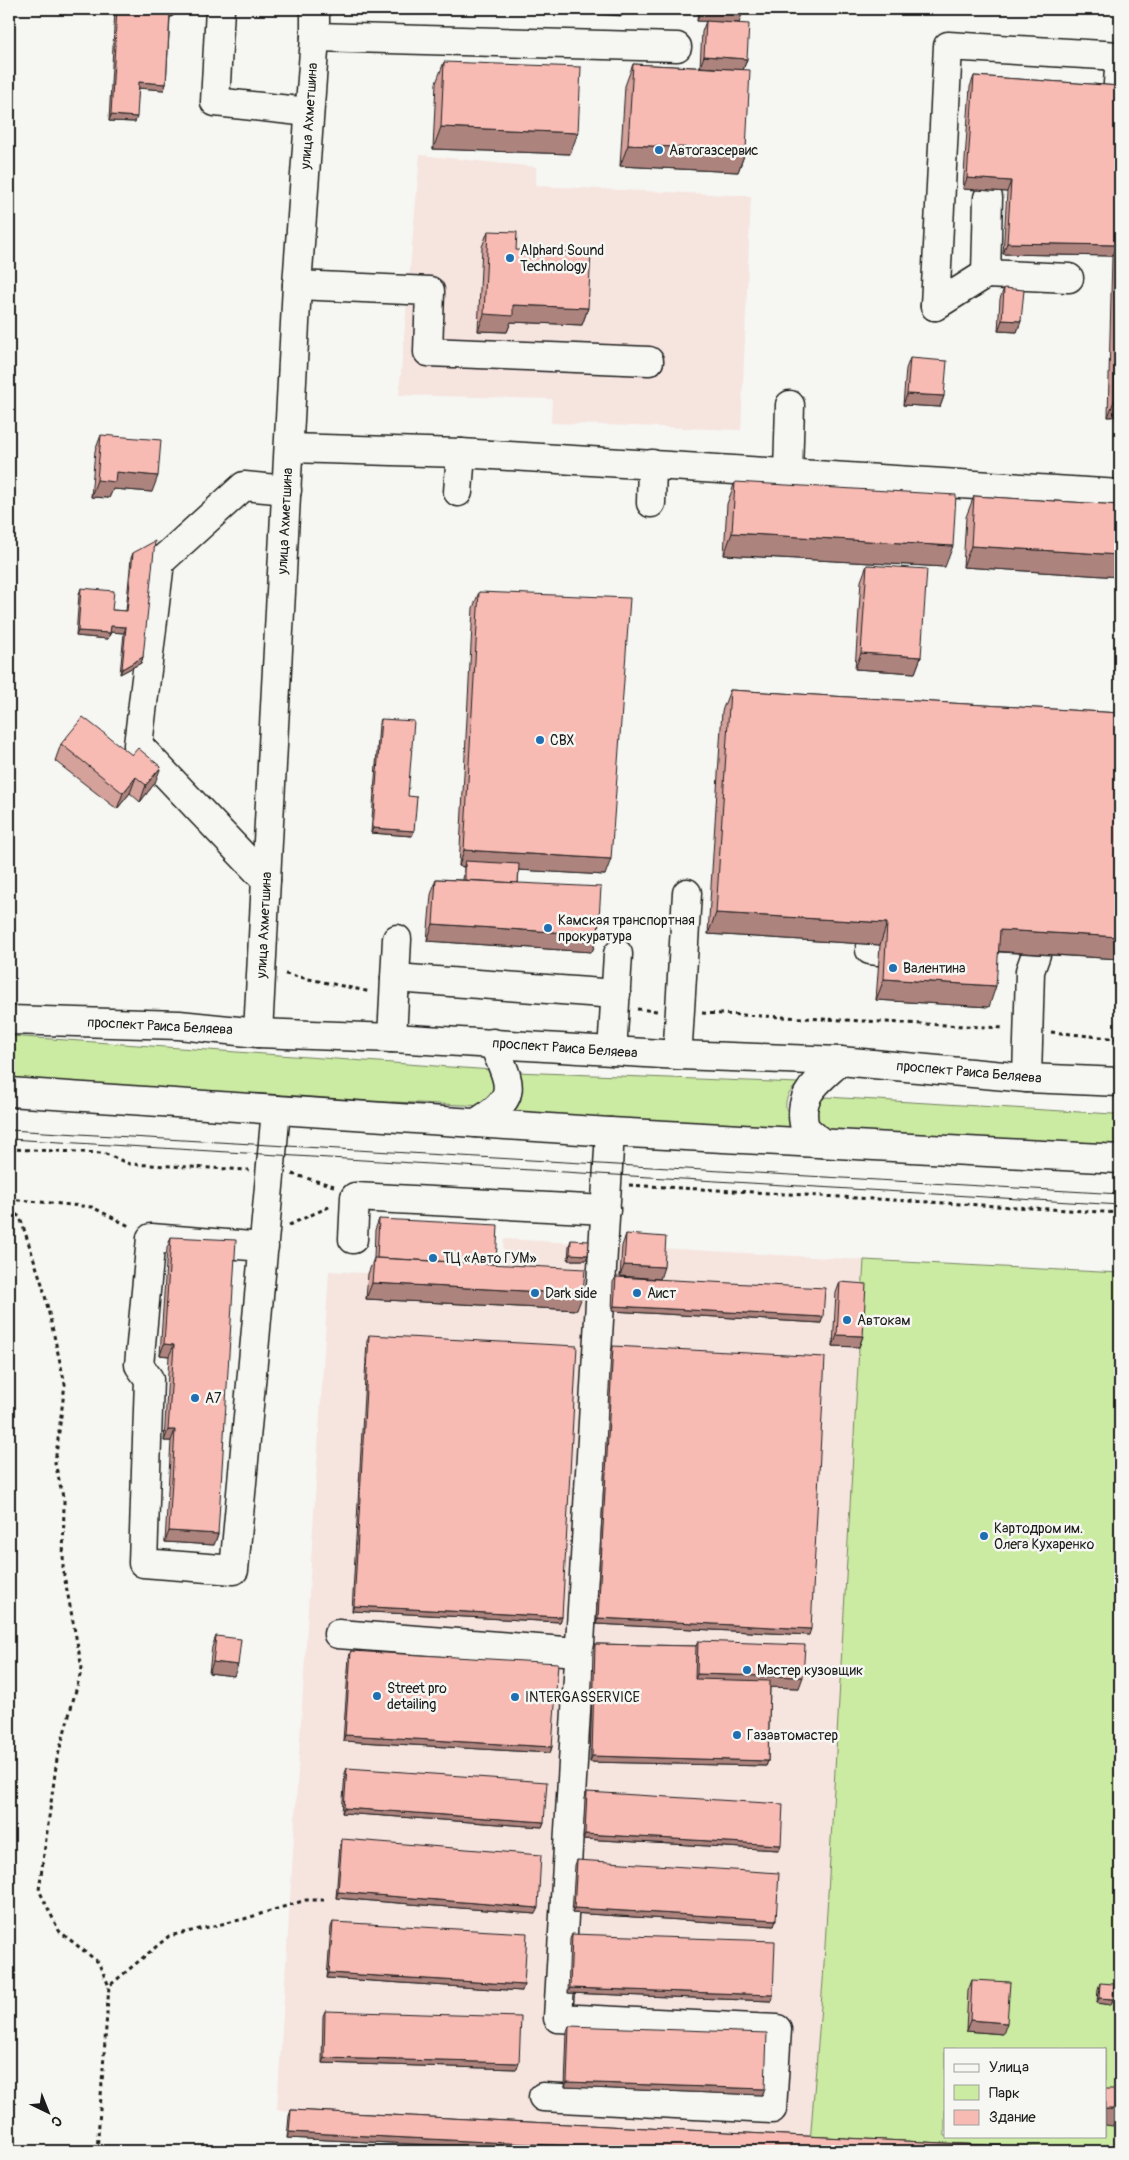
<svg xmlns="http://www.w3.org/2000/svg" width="1129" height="2160" viewBox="0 0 1129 2160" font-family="Pangolin,sans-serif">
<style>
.built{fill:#f6e4df}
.green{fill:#cbeaa2;stroke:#74835f;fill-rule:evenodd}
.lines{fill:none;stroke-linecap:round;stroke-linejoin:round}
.minor-casing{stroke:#1c1c1c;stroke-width:31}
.path{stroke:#1c1c1c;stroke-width:3;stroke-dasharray:4 4;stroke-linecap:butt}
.minor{stroke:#f6f6f2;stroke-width:28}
.tram{stroke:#1c1c1c;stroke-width:1}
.wall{fill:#d4a19b;stroke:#1c1c1c}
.shaded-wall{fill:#ad837e;stroke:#1c1c1c}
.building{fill:#f7bbb4;stroke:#1c1c1c}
.poi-dot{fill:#1f6fb2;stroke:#f6f6f2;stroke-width:2}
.labels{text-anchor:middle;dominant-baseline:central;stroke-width:5;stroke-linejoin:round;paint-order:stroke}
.street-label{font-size:14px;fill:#1c1c1c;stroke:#f6f6f2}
.poi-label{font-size:14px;fill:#1c1c1c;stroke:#f6f6f2;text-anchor:start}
</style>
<rect width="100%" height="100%" fill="#f6f6f2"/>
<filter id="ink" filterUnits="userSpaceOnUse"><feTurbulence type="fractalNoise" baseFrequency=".02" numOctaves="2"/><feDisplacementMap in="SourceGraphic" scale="10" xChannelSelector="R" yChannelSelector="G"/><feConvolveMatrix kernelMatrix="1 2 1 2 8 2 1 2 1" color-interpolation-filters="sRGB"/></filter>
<g filter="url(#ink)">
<!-- built -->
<g class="built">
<path d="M420 155 536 167V186L751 196 741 430 551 423 552 399 399 395Z"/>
<path d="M504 1239 864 1260 823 1981 810 2142 277 2110 329 1271 501 1281Z"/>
</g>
<!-- green -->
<g class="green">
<path d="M9 1036 492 1070 499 1082 487 1106 393 1102 356 1108 9 1081Z"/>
<path d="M515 1072 799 1083C780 1098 784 1112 796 1130L507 1117C527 1101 523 1093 515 1072Z"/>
<path d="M826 1097 1113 1114 1120 1113V1146L823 1129 812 1116 817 1101Z"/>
<path d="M864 1260 1120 1273V2151H1023L810 2142 823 1981ZM945 2049H1105V2136H945Z"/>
</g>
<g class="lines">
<!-- minor casing -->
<g class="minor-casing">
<g id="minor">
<path d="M220 9 215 102 309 112"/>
<path d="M315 37 677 47"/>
<path d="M1117 97 1120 56"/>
<path d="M988 198 986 274 1069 278"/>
<path d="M297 285 430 291 428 352 649 361"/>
<path d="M935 306 948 46 1120 56"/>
<path d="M935 306 986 274"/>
<path d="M289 448 461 453 1120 494"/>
<path d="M788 473 790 405"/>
<path d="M458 492 461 453"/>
<path d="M651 503 652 464"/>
<path d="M266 880 138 745 160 562 244 486 287 490"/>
<path d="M870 950 879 951"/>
<path d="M395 978 616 994"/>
<path d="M9 1020 179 1025 258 1033 392 1038 679 1055 840 1061 1027 1078 1120 1082"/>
<path d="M258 1033 297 285 315 37V9"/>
<path d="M392 1038 397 939"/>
<path d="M614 1051 613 1036 618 954"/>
<path d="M679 1055 678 1043 687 893"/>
<path d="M1027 1078 1030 971 1036 954"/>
<path d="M9 1092 610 1132 1120 1159"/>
<path d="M476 1123C521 1096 510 1085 493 1043"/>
<path d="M822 1143 805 1128C796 1094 818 1082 840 1061"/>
<path d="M353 1239 355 1197 606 1210"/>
<path d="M264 1247 151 1238 139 1365 149 1379 143 1563 234 1570 276 1110"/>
<path d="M338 1634 578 1652"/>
<path d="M543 2097 772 2109 777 2029 558 2018 610 1132"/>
</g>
</g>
<!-- path -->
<g class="path">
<path d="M285 974 371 992"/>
<path d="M637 1009 658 1011"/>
<path d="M702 1013 1005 1028"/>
<path d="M1051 1032 1120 1039"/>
<path d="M9 1149 103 1153 130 1164 249 1170"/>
<path d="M292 1174 334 1186"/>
<path d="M629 1185 1120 1213"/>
<path d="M9 1199 92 1207 131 1227"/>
<path d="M9 1210 20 1217 43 1287 65 1384 55 1463 64 1501 63 1570 82 1668 57 1759 39 1890 59 1931 98 1962 109 1986"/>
<path d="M289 1225 331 1206"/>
<path d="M97 2151 109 1986 169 1936 244 1919 306 1900H324"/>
</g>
<!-- minor -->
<use href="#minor" class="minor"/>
<!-- tram -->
<g class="tram">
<path d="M9 1130 1120 1194"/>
<path d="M9 1139 1120 1205"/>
</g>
</g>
<!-- wall -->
<g class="wall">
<path d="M115 9H182L170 18 166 84 164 90 139 88 135 122 109 121Z"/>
<path d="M698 9H743L739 23 720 22 747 59 743 70 746 150 738 172 620 166 625 86 633 64 734 69 700 67 702 32 706 21H697Z"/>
<path d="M444 62 570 154 433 149 436 83Z"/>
<path d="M974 76 1120 86V416L1108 417 1112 256 1003 254 1007 192 963 189 970 87Z"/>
<path d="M488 231 516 250 588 308 582 325 511 322 507 332 478 331 482 247Z"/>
<path d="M1004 288 1021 321 1017 332 998 331 1000 299Z"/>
<path d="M910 358 944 396 940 407 903 405 906 369Z"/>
<path d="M101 435 152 492 113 489 109 498 91 497 95 451Z"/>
<path d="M735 482 945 567 724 555 727 504Z"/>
<path d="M974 496 1120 505V577L963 567 966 517Z"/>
<path d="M133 553 143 657 141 663 120 674 124 633 111 632 108 639 76 636 79 594 81 588 112 610 126 611 131 558Z"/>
<path d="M867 565 921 657 915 673 855 669 861 581Z"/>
<path d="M479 592 605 875 519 870 518 883 598 935 592 952 427 941 431 895 436 879 463 880 464 867 459 866 473 608Z"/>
<path d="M730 690 1120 713V959L998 952 989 1007 876 1000 880 945 708 934 722 711Z"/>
<path d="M381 719 408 796 414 831 412 836 371 833 379 724Z"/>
<path d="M61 744 155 783 140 802 130 793 117 809 55 761Z"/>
<path d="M379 1219 496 1264 577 1310 366 1299 368 1274 374 1258 375 1230Z"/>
<path d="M626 1234 660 1279 620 1276 622 1246Z"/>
<path d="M171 1237 218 1534 214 1545 165 1542 171 1441H164L169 1356 160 1355 167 1248Z"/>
<path d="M571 1240 586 1260H568L569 1246Z"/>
<path d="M616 1277 821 1323 612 1311 613 1282Z"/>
<path d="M840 1282 863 1336 859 1347 833 1346 836 1293Z"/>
<path d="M369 1335 562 1617 560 1622 352 1611 367 1341Z"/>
<path d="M613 1346 809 1635 596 1624 611 1352Z"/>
<path d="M216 1636 234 1676 209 1673 212 1647Z"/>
<path d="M698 1641 799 1688 770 1687 768 1761 766 1766 590 1762 593 1649 595 1644 696 1646Z"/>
<path d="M351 1651 552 1747 550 1753 343 1741 349 1657Z"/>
<path d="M347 1768 544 1822 542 1827 342 1813 345 1773Z"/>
<path d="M587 1792 779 1850 583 1839 585 1798Z"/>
<path d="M342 1839 535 1914 336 1898 340 1845Z"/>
<path d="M577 1860 776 1920 774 1926 572 1913 575 1865Z"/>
<path d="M333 1922 522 1991 327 1978 331 1927Z"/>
<path d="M572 1934 771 2001 568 1993 570 1939Z"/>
<path d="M972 1980 1003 2034 966 2031 968 1991Z"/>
<path d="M1100 1983 1113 1999 1111 2005 1097 2003 1098 1989Z"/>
<path d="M325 2011 517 2069 322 2063 323 2016Z"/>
<path d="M569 2026 765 2089 762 2095 565 2087 567 2031Z"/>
<path d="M291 2110 1101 2151H556L287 2138 289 2116Z"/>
</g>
<!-- shaded-wall -->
<g class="shaded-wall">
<path d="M177 9H182L168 19 170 13Z"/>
<path d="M599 9H624L622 16 597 14Z"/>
<path d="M701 10 743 11 739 23 697 21Z"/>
<path d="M704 56 747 59 743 70 700 67Z"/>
<path d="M139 82 166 84 164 90 137 88Z"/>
<path d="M111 115 137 117 135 122 109 121Z"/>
<path d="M441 127 578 133 570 154 433 149Z"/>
<path d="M628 145 746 150 738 172 620 166Z"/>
<path d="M967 178 1011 181 1007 192 963 189Z"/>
<path d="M1007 243 1116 245 1112 256 1003 254Z"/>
<path d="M513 305 588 308 582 325 511 322 507 332 478 331 484 314Z"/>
<path d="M1002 320 1021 321 1017 332 998 331Z"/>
<path d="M907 394 944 396 940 407 903 405Z"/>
<path d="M1120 400V416L1108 417 1114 401Z"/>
<path d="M116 472 158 476 152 492 113 489 109 498 91 497 97 480Z"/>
<path d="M732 533 953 546 945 567 724 555Z"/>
<path d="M971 546 1120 555V577L963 567Z"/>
<path d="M111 626 126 627 124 633 109 632Z"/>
<path d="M78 631 110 633 108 639 76 636Z"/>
<path d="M861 653 921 657 915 673 855 669Z"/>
<path d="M143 657 141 663 120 674 122 669Z"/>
<path d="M161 767 155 783 140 802 146 785Z"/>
<path d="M136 777 130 793 117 809 123 793Z"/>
<path d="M373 828 414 831 412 836 371 833Z"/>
<path d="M464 850 611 859 605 875 465 867V861L464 867 459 866Z"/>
<path d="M716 913 887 923 880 945 708 934Z"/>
<path d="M433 924 598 935 592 952 427 941Z"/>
<path d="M1000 930 1120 937V959L992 951Z"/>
<path d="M884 979 996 986 989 1007 876 1000Z"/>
<path d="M570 1254 588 1255 586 1260H568Z"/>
<path d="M624 1265 664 1267 660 1279 620 1276Z"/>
<path d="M372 1283 583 1294 577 1310 366 1299Z"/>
<path d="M614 1306 823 1317 821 1323 612 1311Z"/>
<path d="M837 1335 863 1336 859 1347 833 1346Z"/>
<path d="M164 1344 174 1345 169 1356 160 1355Z"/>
<path d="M168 1430H175L171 1441H164Z"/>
<path d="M169 1531 218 1534 214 1545 165 1542Z"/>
<path d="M354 1606 562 1617 560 1622 352 1611Z"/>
<path d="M598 1618 811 1629 809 1635 596 1624Z"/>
<path d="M213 1662 238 1665 234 1676 209 1673Z"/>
<path d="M697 1674 803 1677 799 1688 693 1685Z"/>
<path d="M345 1735 552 1747 550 1753 343 1741Z"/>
<path d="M592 1756 768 1761 766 1766 590 1762Z"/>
<path d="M344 1808 544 1822 542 1827 342 1813Z"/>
<path d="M585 1834 781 1845 779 1850 583 1839Z"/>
<path d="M338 1892 538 1908 535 1914 336 1898Z"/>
<path d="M574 1908 776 1920 774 1926 572 1913Z"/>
<path d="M329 1973 524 1985 522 1991 327 1978Z"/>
<path d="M570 1988 773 1995 771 2001 568 1993Z"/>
<path d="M1099 1998 1113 1999 1111 2005 1097 2003Z"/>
<path d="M970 2020 1007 2023 1003 2034 966 2031Z"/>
<path d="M324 2058 519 2063 517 2069 322 2063Z"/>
<path d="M567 2082 765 2089 762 2095 565 2087Z"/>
<path d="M1105 2109H1119L1113 2126 1105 2125Z"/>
<path d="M289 2132 668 2151H556L287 2138Z"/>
</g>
<!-- building -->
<g class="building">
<path d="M117 9H177L170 13 166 84 139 82 137 117 111 115Z"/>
<path d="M701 9H743V11L701 10Z"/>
<path d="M706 21 749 24 747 59 704 56Z"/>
<path d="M444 62 581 67 578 133 441 127Z"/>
<path d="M633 64 750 70 746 150 628 145Z"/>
<path d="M974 76 1120 86V240L1118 239 1116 245 1007 243 1011 181 967 178Z"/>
<path d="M488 231 517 232 516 250 591 253 588 308 513 305V316L484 314Z"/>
<path d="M1118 239 1120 240V400L1114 401Z"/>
<path d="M1004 288 1024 290 1021 321 1002 320Z"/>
<path d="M910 358 947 361 944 396 907 394Z"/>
<path d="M101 435 161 440 158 476 116 472 115 482 97 480Z"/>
<path d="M735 482 956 495 953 546 732 533Z"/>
<path d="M974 496 1120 505V555L971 546Z"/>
<path d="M155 541 143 657 122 669 126 627 111 626 110 633 78 631 81 588 114 591 112 610 127 611 133 553Z"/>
<path d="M867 565 927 569 921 657 861 653Z"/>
<path d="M479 592 630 598 611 859 464 850Z"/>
<path d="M730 690 1120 713V937L1000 930 996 986 884 979 887 923 716 913Z"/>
<path d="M83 717 132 755 138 748 161 767 146 785 136 777 123 793 61 744Z"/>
<path d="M381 719 414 721 408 796 417 797 414 831 373 828Z"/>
<path d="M465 861 519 864 518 883 465 880Z"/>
<path d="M436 879 601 887 598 935 433 924Z"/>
<path d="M379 1219 498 1225 496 1264 377 1258Z"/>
<path d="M626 1234 666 1237 664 1267 624 1265Z"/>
<path d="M171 1237 236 1240 218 1534 169 1531 175 1430H168L174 1345 164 1344Z"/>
<path d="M571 1240 589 1241 588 1255 570 1254Z"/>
<path d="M374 1258 585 1269 583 1294 372 1283Z"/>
<path d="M616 1277 825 1288 823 1317 614 1306Z"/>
<path d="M840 1282 866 1284 863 1336 837 1335Z"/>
<path d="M369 1335 577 1346 562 1617 354 1606Z"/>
<path d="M613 1346 825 1357 811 1629 598 1618Z"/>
<path d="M216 1636 241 1639 238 1665 213 1662Z"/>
<path d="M698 1641 805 1645 803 1677 697 1674Z"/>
<path d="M595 1644 696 1646 695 1679 770 1681 768 1761 592 1756Z"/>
<path d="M351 1651 558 1663 552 1747 345 1735Z"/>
<path d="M347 1768 547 1782 544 1822 344 1808Z"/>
<path d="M587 1792 783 1804 781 1845 585 1834Z"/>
<path d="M342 1839 541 1855 538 1908 338 1892Z"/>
<path d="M577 1860 779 1873 776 1920 574 1908Z"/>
<path d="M333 1922 527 1933 524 1985 329 1973Z"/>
<path d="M572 1934 775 1941 773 1995 570 1988Z"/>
<path d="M972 1980 1010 1982 1007 2023 970 2020Z"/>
<path d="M1100 1983 1114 1984 1113 1999 1099 1998Z"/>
<path d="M325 2011 521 2017 519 2063 324 2058Z"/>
<path d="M569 2026 767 2033 765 2089 567 2082Z"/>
<path d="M1105 2089H1120L1119 2109H1105Z"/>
<path d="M291 2110 1101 2151H668L289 2132Z"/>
<path d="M325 2149 362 2151H325Z"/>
</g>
</g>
<!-- markers -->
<g class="poi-dot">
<circle cx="659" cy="150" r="5"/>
<circle cx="510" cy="258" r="5"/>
<circle cx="540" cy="740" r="5"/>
<circle cx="548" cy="928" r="5"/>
<circle cx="893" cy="968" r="5"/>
<circle cx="433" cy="1258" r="5"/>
<circle cx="535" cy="1293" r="5"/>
<circle cx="637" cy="1293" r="5"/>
<circle cx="847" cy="1320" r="5"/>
<circle cx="195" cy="1398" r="5"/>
<circle cx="984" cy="1536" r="5"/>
<circle cx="747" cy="1670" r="5"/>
<circle cx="377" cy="1696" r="5"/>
<circle cx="515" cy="1697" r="5"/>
<circle cx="737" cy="1735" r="5"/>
</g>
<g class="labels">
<!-- street labels -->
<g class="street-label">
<text transform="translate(309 116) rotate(-86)">улица Ахметшина</text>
<text transform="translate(285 521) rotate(-87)">улица Ахметшина</text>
<text transform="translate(264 925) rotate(-87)">улица Ахметшина</text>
<text transform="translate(160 1026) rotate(3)">проспект Раиса Беляева</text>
<text transform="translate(565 1048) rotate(4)">проспект Раиса Беляева</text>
<text transform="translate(969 1072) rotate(5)">проспект Раиса Беляева</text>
</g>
<!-- poi labels -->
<g class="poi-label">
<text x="669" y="150">Автогазсервис</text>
<text x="520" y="250">Alphard Sound<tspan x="520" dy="16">Technology</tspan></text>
<text x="550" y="740">СВХ</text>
<text x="558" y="920">Камская транспортная<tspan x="558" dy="16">прокуратура</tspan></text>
<text x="903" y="968">Валентина</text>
<text x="443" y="1258">ТЦ «Авто ГУМ»</text>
<text x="545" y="1293">Dark side</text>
<text x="647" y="1293">Аист</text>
<text x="857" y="1320">Автокам</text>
<text x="205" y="1398">А7</text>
<text x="994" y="1528">Картодром им.<tspan x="994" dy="16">Олега Кухаренко</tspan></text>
<text x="757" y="1670">Мастер кузовщик</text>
<text x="387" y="1688">Street pro<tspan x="387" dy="16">detailing</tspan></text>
<text x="525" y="1697">INTERGASSERVICE</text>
<text x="747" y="1735">Газавтомастер</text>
</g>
</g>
<!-- margin -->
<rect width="1129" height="2160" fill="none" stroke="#f6f6f2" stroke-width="30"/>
<rect x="15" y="15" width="1099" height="2130" fill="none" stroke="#1c1c1c" stroke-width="2" filter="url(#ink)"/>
<!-- legend -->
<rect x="944" y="2048" width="162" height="90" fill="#f6f6f2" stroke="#9f9f9c"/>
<rect x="954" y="2064" width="25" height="8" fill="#f6f6f2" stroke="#9f9f9c"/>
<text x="989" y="2072" font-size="15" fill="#1c1c1c">Улица</text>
<rect x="954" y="2085" width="25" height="15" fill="#cbeaa2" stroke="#9f9f9c"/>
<text x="989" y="2098" font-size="15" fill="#1c1c1c">Парк</text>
<rect x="954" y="2110" width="25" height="15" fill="#f7bbb4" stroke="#9f9f9c"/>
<text x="989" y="2122" font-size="15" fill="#1c1c1c">Здание</text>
<!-- north arrow -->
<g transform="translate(48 2112) rotate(137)" stroke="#f6f6f2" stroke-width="4" paint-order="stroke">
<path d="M0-4L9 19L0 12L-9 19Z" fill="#1c1c1c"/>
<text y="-8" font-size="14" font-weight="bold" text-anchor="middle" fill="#1c1c1c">С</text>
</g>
</svg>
